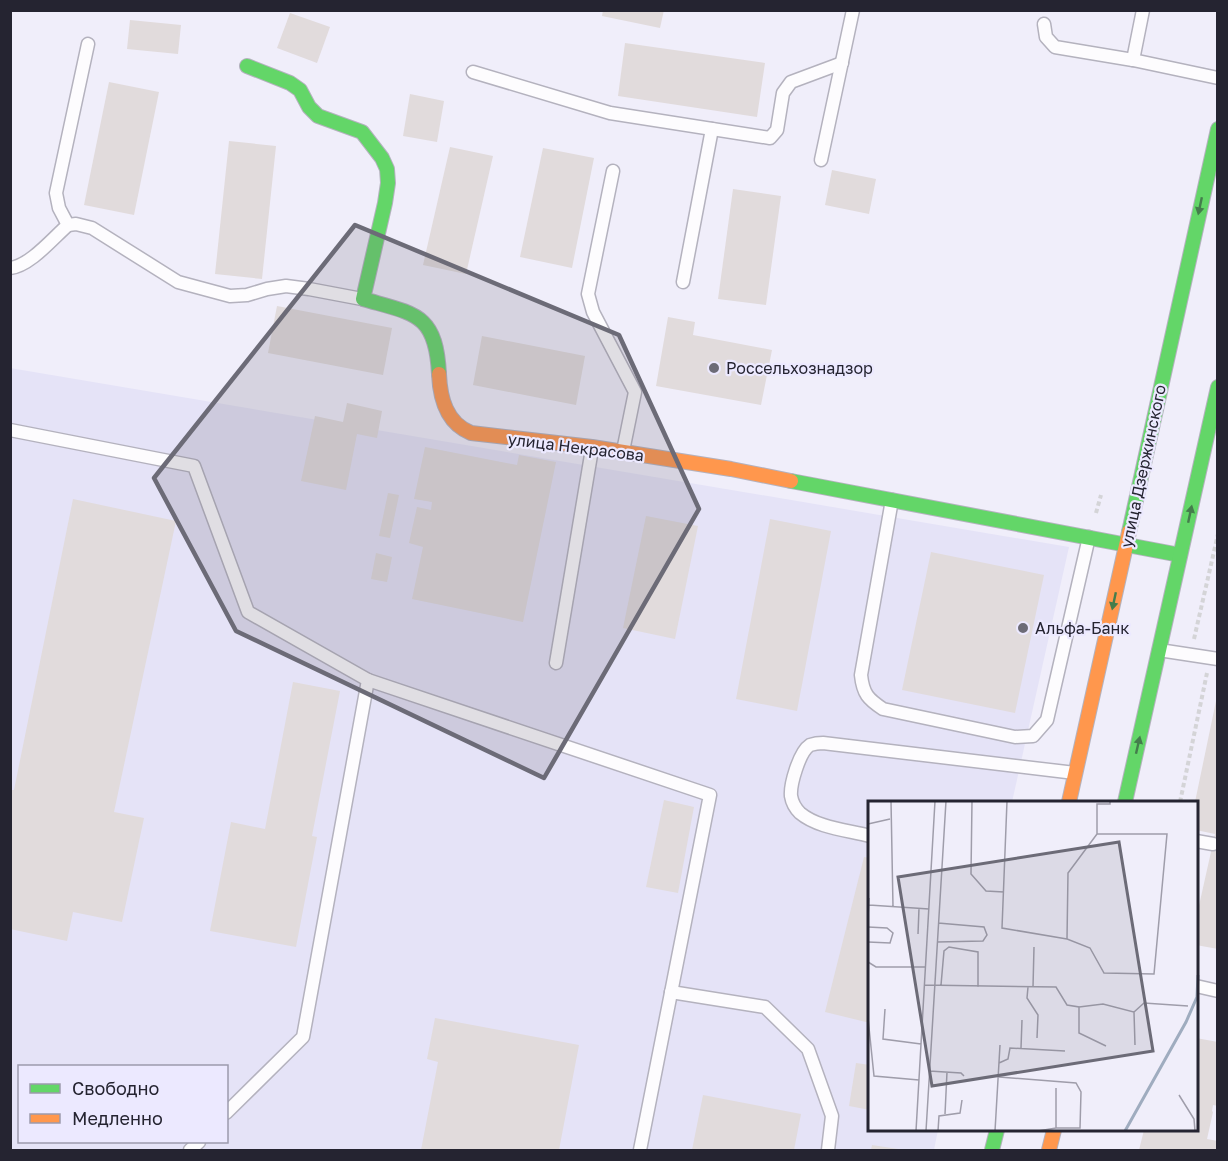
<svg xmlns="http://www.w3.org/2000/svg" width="1228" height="1161" viewBox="0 0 1228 1161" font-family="'Golos Text',sans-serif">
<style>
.built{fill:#e5e3f7;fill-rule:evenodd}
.building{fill:#e1dbdc}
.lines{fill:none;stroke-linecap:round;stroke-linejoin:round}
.lane-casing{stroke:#b4b2be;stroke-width:15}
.fast-casing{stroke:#b4b2be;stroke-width:16}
.slow-casing{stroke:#b4b2be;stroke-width:16}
.path{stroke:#d4d4d7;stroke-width:4;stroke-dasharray:4.5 3;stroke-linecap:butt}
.lane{stroke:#fdfcfe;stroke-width:12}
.fast{stroke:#63d668;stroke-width:14}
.slow{stroke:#ff974d;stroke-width:14}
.oneway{fill:#447d4c}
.marked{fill:#6c6b77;fill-opacity:0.2;stroke:#6c6b77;stroke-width:4.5;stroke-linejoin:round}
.poi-dot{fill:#6c6b77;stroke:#ece9ff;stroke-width:2}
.labels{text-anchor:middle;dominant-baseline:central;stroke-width:4.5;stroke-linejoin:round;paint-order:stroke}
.poi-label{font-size:16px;fill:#252431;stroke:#ece9ff;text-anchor:start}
.street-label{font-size:16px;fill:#252431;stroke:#ece9ff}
.inset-river{fill:none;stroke:#9facbf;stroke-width:3}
.inset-road{fill:none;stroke:#9f9daa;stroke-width:1.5}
.view{fill:#6c6b77;fill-opacity:0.15;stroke:#6c6b77;stroke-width:3}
.inset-edge{fill:none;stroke:#252431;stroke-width:3}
</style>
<rect width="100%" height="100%" fill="#f0eefa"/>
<!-- built -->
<path class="built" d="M10 368 1069 547 1012 802H870V1130H938L934 1150H11ZM20 1066H226V1142H20Z"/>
<!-- building -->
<g class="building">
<path d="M603 10H664L660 28 602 16Z"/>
<path d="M290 13 330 27 317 63 277 48Z"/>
<path d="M130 20 181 25 178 54 127 49Z"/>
<path d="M625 43 765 63 757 117 618 96Z"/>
<path d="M109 82 159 92 134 215 84 205Z"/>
<path d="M410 94 444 101 437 142 403 136Z"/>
<path d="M229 141 276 146 262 279 215 274Z"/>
<path d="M450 147 493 156 466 274 423 265Z"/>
<path d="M543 148 594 158 572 268 520 257Z"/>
<path d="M832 170 876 179 869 214 825 205Z"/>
<path d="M733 189 781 196 766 305 718 299Z"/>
<path d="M277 306 392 328 383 375 268 353Z"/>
<path d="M668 317 695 322 693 335 772 350 761 405 656 386Z"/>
<path d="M482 336 585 356 576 405 473 385Z"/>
<path d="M347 403 382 411 377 438 357 434 346 490 301 481 315 416 343 422Z"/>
<path d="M425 447 517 465 519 455 556 462 523 622 412 599 423 547 409 543 417 507 431 510 432 502 414 499Z"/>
<path d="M388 493 399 495 390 538 379 536Z"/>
<path d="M73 499 176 521 114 812 144 818 122 922 73 912 67 941 10 929V790H14Z"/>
<path d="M646 516 698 526 675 639 623 628Z"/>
<path d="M770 519 831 531 797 711 736 699Z"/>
<path d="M931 552 1044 575 1015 713 902 690Z"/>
<path d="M376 553 392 557 387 582 371 579Z"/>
<path d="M293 682 340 691 312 836 317 837 296 947 210 931 231 822 265 829Z"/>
<path d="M1216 701H1218V949L1196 945V919L1215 834 1196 830V802H1195Z"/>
<path d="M664 800 694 807 678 893 646 887Z"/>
<path d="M864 857 870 858V1023L825 1012Z"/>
<path d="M435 1018 579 1045 559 1150H421L438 1062 427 1059Z"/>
<path d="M1196 1038 1218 1042V1106L1213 1105 1212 1111 1213 1112 1207 1139 1218 1141V1150H1139L1144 1130H1196Z"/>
<path d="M856 1063 870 1065V1110L849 1106Z"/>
<path d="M703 1095 801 1114 794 1150H692Z"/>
<path d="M872 1145 898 1149V1150H871Z"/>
</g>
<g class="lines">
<!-- lane casing -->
<g class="lane-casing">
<g id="lane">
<path d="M1044 24 1046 37 1055 47 1133 60 1218 78"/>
<path d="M88 44 56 193 59 208 68 225 76 224 92 228 178 282 230 296 247 295 267 289 286 286 309 289 362 299"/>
<path d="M1133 60 1143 10"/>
<path d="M473 72 610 113 770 138 777 130 783 93 791 82 842 63"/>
<path d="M821 160 853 10"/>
<path d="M613 171 588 294 593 312 635 392 623 451"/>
<path d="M10 268C30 266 53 238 68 225"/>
<path d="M683 282 712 129"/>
<path d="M10 430 194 466 248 612 368 680 303 1037 226 1113"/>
<path d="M892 500 861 675C863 694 868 699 883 709L1015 737 1033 736 1047 720 1089 537"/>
<path d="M1159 650 1218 659"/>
<path d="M556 663 592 449"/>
<path d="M368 680 710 795 640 1150"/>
<path d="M870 836C847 830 818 828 800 813 796 809 792 802 791 796 790 785 799 752 810 745 813 744 819 743 823 743L1075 773"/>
<path d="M1196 841 1213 844"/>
<path d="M1196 986 1218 991"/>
<path d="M671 992 765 1007 808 1049 832 1116 828 1150"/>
<path d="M190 1150 199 1142"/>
</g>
</g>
<!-- fast casing -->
<g class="fast-casing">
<g id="fast">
<path d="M247 66 290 83 300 90 309 107 318 116 362 132 382 158 387 169 388 183 385 203 363 299C415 314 436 313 439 374"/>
<path d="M791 481 1180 555"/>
<path d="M1129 532 1218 129"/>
<path d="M1125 802 1218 387"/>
<path d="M992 1150 997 1130"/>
</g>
</g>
<!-- slow casing -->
<g class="slow-casing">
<g id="slow">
<path d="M439 374C440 398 446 423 471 433L592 447 731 469 791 481"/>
<path d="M1069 802 1129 532"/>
<path d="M1049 1150 1054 1130"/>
</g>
</g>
<!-- path -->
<g class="path">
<path d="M1096 513 1101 495"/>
<path d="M1194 639 1218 534"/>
<path d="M1180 802 1207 673"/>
</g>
<!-- lane -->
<use href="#lane" class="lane"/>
<!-- fast -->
<use href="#fast" class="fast"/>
<!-- slow -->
<use href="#slow" class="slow"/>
</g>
<!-- one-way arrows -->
<defs><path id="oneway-solid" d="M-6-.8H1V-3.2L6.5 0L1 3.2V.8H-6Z" transform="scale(1.5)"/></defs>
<g class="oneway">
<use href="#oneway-solid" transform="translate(1200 206) rotate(102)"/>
<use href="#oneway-solid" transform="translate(1190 514) rotate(-78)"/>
<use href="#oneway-solid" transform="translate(1114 601) rotate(102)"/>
<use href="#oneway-solid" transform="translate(1138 745) rotate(-77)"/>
</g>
<!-- marked area -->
<path class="marked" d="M355 225 619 335 699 509 544 778 236 631 154 478Z"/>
<!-- markers -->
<g class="poi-dot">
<circle cx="714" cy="368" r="6"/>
<circle cx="1023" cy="628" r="6"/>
</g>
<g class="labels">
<!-- poi labels -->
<g class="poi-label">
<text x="726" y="368">Россельхознадзор</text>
<text x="1035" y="628">Альфа-Банк</text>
</g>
<!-- street labels -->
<g class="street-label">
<text transform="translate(576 447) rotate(7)">улица Некрасова</text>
<text transform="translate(1143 466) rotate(-78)">улица Дзержинского</text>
</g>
</g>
<!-- overview -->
<g transform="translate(868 801)">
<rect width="330" height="330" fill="#f0eefa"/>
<path class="inset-river" d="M257 330 318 221 329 196 330 174"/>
<path class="inset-road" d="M23 0 25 106M104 0 103 73 118 90 136 91M139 0 134 127 199 138M0 23 22 18M229 33 200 72 199 138 222 147 236 172 286 173 299 33H229V3H242V0M1 104 61 108M0 117 1 97M0 126 19 127 25 132 22 142 0 141M50 133 51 107M69 141 115 140 119 134 116 126 70 122M0 161 8 166H58M56 184 188 186 199 204 211 206V232L238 245M73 184 76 150 81 146 110 151V186M160 186 159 197 170 214 169 237M165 186 166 146M211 206 235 203 266 211 267 244M17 208 15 238 53 243M266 211 276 202 320 205M0 217 6 275 51 279M153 247 154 219M131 262 140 258 142 247 197 250M61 270 93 272 96 275M131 276 208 282 213 291 212 327H188V287M311 294 326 318 327 330M77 313 79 271M48 330 67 0M58 330 78 0M70 330 71 315 92 312 94 299M127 330 132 244M170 330 188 327"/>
<path class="view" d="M251 41 285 250 64 285 30 76Z"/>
<rect width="330" height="330" class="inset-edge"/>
</g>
<!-- border -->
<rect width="1228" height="1161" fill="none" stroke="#252431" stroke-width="24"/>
<!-- legend -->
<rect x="18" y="1065" width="210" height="78" fill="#ece9ff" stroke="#9c9aad" stroke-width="1.5"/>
<rect x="30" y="1084" width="30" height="9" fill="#63d668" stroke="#9c9aad" stroke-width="1.5"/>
<text x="72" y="1095" font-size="18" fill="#252431">Свободно</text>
<rect x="30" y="1114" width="30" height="9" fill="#ff974d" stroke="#9c9aad" stroke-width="1.5"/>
<text x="72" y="1125" font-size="18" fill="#252431">Медленно</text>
</svg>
